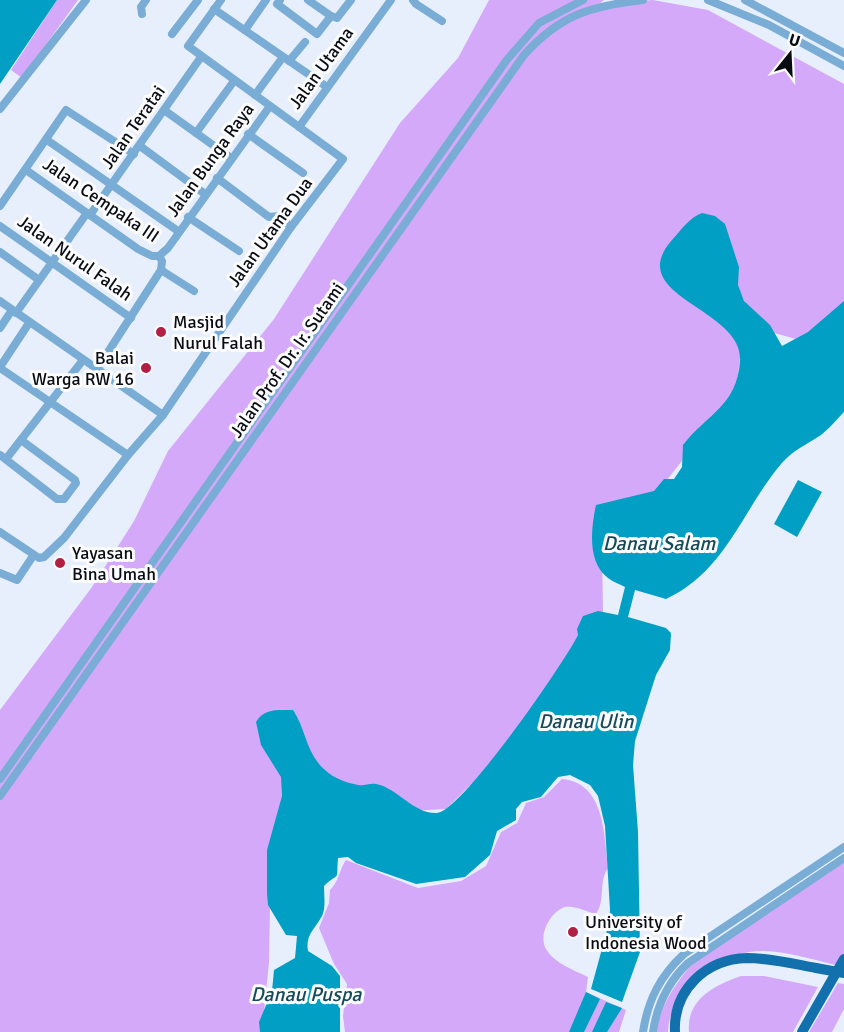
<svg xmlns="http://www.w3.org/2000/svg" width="844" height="1032" viewBox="0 0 844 1032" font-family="Signika,sans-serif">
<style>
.forest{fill:#d5a9fa}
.water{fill:#009fc3}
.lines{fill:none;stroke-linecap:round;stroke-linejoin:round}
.minor{stroke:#7aadd6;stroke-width:8}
.major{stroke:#1271ac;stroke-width:10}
.major-bridge{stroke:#1271ac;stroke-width:10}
.poi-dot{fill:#b11f44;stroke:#fcfcfc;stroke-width:2}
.labels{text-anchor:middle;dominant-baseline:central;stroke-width:6;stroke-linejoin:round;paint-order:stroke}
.street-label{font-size:18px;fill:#090c13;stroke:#fcfcfc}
.poi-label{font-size:18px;fill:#090c13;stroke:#fcfcfc;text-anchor:start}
.water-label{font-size:20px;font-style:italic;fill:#164b5a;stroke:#fcfcfc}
</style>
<rect width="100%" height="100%" fill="#e8effc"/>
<!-- forest -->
<g class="forest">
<path d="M57 0H78L22 78 11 70Z"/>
<path d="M489 0H604L598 5 653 0 708 10 844 84V307L817 345 760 329 702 225 741 350 736 392 656 494 602 551 603 611 531 725 446 809 408 811 271 845 269 962 262 1032H0V710L92 587 134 521 168 451 274 319 400 123 458 58Z"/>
<path d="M562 779C605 783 604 834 608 868 598 883 606 900 596 914 588 912 574 905 565 907 550 912 538 935 546 949 554 963 574 970 588 977L586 992 626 1010 619 1032H345L343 1016 347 984 334 964 319 928 329 903 330 890C339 881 339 870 346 860L418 888 461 881 486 866 501 832 517 823 526 803 544 797Z"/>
<path d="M844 860V960L841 966C816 961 788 951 763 951 718 951 670 985 668 1032H657C660 1005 675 985 691 965Z"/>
<path d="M741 976H764L818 987 793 1032H689C686 999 715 985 741 976Z"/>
<path d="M838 983 844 984V1009L832 1032H809Z"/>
</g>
<!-- water -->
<g class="water">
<path d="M0 0H57L0 84Z"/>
<path d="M702 213 715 216 725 224 739 267 738 285 744 301 770 325 782 346 808 332 844 301V412C837 419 829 429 821 435 806 445 793 450 781 464 741 512 726 571 666 599L635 590 628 617 666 628 671 633 670 650 656 675 635 741 633 765 638 832 640 952 622 1002 591 989 609 923 610 910 605 826 598 796 590 785 570 775 558 777 541 797 522 802 516 809V820L497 831 490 855 465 877 416 884 356 863 348 857 338 858C336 884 341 870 324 886 324 896 326 907 322 916 315 929 305 935 308 951L332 966 340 976V1032H260L259 1022 272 991 274 970 295 958 297 936 286 935 268 905 267 894V850L282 796 281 777 261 745 256 722C264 708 278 710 293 710 306 729 306 754 325 770 333 778 347 783 358 785 364 786 370 783 376 784 398 788 413 814 437 813 462 811 565 662 578 635L577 629 583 616 598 611 618 615 625 587C620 584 613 582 608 578 587 562 591 528 596 505L654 491 664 479H674L682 467 683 445C707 414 737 406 740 361 744 308 622 297 672 240 681 230 690 217 702 213Z"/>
<path d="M798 480 822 492 797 537 774 524Z"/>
<path d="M586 992 600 999 584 1032H569Z"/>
<path d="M606 1002 622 1008 607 1032H592Z"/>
</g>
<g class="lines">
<!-- minor -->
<g class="minor">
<path d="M280 0 277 4 317 34 331 16 308 0"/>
<path d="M413 0 416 4 442 21"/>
<path d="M708 0 769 25 844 66"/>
<path d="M745 0 844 53"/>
<path d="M214 9 327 87"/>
<path d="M142 14 141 7 146 0"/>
<path d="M331 16 337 18 351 0"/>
<path d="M245 30 266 0"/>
<path d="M172 34 198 0"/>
<path d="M289 61 305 42"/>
<path d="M255 95 283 57"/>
<path d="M0 109 86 0"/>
<path d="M164 110 231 158"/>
<path d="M299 127 391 0"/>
<path d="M196 133 234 81"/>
<path d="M248 134 303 173"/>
<path d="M47 140 178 231"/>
<path d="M140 146 205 194"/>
<path d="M26 170 138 249 152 256H159"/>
<path d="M217 178 269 217 279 216 291 227"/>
<path d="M0 206 66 110 134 154"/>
<path d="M90 215 201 57"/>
<path d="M188 217 239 251"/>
<path d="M0 226 131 318"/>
<path d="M0 252 39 280"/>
<path d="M159 256 168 248 270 106"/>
<path d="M161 270 194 291"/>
<path d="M0 301 163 415"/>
<path d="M16 313 87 213"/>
<path d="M0 328 12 310"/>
<path d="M0 367 29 323"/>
<path d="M0 368 128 455"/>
<path d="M97 369 161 270 162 261 159 256"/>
<path d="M0 455 57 499H64L76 483 75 480 21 440"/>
<path d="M6 459 83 360"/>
<path d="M0 532 39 558 44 557 64 538 128 455 163 415 291 227 343 159 188 46 221 0"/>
<path d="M0 573 17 580 33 556"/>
<path d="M0 779 506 61 539 23 583 0"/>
<path d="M0 796 524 55C560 15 590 6 643 0"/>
<path d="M643 1032C648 1000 660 976 684 954L844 847"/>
<path d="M653 1032C657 1005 669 981 688 963L844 858"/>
</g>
<!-- major -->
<g class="major">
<path d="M675 1032C673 990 706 959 747 958 770 958 794 964 816 968"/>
<path d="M802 1032 844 959"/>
</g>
<!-- major-bridge -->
<path class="major-bridge" d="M816 968 844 973"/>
</g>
<!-- markers -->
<g class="poi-dot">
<circle cx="161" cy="332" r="6"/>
<circle cx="146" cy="368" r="6"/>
<circle cx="60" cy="563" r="6"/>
<circle cx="573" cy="932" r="6"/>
</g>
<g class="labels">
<!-- street labels -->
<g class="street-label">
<text transform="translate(321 68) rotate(-54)">Jalan Utama</text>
<text transform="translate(133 127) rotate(-55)">Jalan Teratai</text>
<text transform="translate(210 160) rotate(-54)">Jalan Bunga Raya</text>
<text transform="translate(101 200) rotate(34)">Jalan Cempaka III</text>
<text transform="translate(270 232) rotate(-54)">Jalan Utama Dua</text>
<text transform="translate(75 258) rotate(35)">Jalan Nurul Falah</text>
<text transform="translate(287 360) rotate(-55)">Jalan Prof. Dr. Ir. Sutami</text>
</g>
<!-- poi labels -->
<g class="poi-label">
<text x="173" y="322">Masjid<tspan x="173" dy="21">Nurul Falah</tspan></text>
<text x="134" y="358" text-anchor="end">Balai<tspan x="134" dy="21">Warga RW 16</tspan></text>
<text x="72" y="553">Yayasan<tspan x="72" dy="21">Bina Umah</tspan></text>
<text x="585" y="922">University of<tspan x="585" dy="21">Indonesia Wood</tspan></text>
</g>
<!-- water labels -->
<g class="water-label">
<text x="659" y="543">Danau Salam</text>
<text x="586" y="721">Danau Ulin</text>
<text x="306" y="994">Danau Puspa</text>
</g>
</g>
<!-- north arrow -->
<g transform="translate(790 54) rotate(18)" stroke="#fcfcfc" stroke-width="4.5" paint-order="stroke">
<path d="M0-4.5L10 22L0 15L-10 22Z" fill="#090c13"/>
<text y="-9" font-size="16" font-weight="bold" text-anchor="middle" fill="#090c13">U</text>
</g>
</svg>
